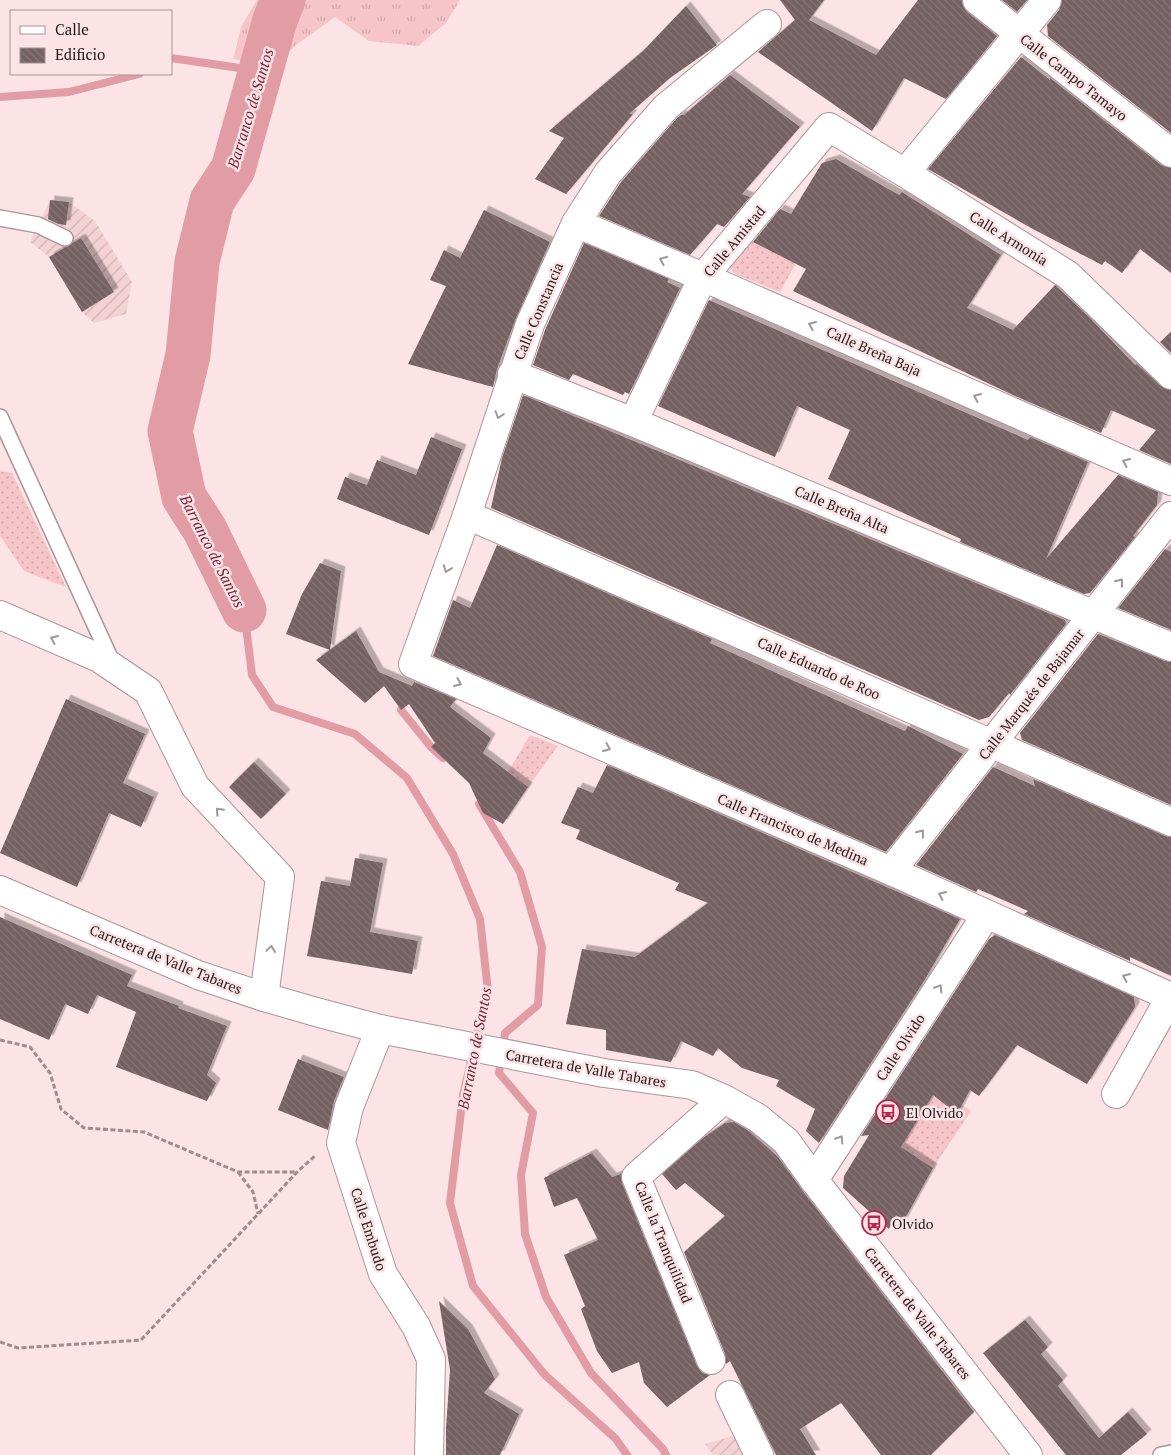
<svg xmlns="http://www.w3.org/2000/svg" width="1171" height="1455" viewBox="0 0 1171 1455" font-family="'PT Serif',serif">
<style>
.industrial{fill:url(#industrial-furrows)}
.grass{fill:url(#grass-tufts)}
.garden{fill:url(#garden-dots)}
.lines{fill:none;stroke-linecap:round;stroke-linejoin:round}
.stream{stroke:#e29ca5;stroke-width:8}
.river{stroke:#e29ca5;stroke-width:45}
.building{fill:url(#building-back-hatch);filter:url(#shadow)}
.lane-casing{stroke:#ac9598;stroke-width:18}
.street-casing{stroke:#ac9598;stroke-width:30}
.secondary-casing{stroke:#ac9598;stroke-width:30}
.path{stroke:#9f8d8e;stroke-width:3;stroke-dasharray:5 2.5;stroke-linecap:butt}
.lane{stroke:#fff;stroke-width:15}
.street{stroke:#fff;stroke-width:28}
.secondary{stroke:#fff;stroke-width:28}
.oneway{stroke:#9c9898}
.labels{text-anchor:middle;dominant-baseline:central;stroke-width:5;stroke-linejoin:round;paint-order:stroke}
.street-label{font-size:14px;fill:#221a1a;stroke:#fce3e5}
.poi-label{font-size:14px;fill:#221a1a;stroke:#fce3e5;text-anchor:start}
.water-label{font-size:15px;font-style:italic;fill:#762335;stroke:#fce3e5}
</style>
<defs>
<pattern id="industrial-furrows" width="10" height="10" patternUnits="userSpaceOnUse" patternTransform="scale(1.25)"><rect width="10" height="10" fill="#f3d2d5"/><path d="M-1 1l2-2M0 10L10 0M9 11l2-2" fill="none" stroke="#d0b4b6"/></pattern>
<pattern id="grass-tufts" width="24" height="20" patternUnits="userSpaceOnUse" patternTransform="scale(1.25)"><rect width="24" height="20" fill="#f6c5ca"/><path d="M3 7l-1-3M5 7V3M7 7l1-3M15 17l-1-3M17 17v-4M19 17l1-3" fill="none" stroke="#d3a9ad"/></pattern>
<pattern id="garden-dots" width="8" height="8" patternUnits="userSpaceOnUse" patternTransform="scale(1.25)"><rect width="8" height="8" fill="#f6c5ca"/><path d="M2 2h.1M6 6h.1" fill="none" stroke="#d3a9ad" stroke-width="1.8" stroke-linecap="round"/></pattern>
<pattern id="building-back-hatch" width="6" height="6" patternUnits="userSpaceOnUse" patternTransform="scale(1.25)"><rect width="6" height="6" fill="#756062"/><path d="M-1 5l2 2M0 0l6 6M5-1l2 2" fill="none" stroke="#877678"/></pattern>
<filter id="shadow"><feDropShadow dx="4.5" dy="-4.5" stdDeviation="0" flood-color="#0004"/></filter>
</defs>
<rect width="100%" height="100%" fill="#fce3e5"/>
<!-- industrial -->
<g class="industrial">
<path d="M50 200 69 202 95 221 132 282 126 314 94 323 82 312 49 257 30 242Z"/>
<path d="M740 1434 747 1455H713L705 1444Z"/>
</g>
<!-- grass -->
<path class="grass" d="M257 0H460L446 23 418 46 369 41 335 17 296 45 275 66 233 59 242 25Z"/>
<!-- garden -->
<g class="garden">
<path d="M747 239 796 263 780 292 735 274 730 268 728 263Z"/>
<path d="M0 471 12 473 66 587 24 571 0 536Z"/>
<path d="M530 735 558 746 528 787 508 772Z"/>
<path d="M933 1095 957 1114 962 1105 971 1111 933 1168 901 1147Z"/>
</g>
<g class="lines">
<!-- stream -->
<g class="stream">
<path d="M171 58 260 71"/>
<path d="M0 97 69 92 139 74"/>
<path d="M244 610 252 675 273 707 355 734 407 778 453 854 480 919 488 991 463 1095 450 1203 473 1286 545 1375 616 1439 627 1455"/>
<path d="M401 710 431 747 443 758"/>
<path d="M479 804 520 872 542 947 538 1005 505 1033 499 1073 533 1113 521 1175 525 1234 546 1297 591 1373 663 1449 666 1455"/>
</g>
<!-- river -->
<path class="river" d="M244 610 205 530 184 497 170 431 188 355 197 262 212 201 233 169 275 20 283 0"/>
</g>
<!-- building -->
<g class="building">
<path d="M780 0H824L809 20 876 55 918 0H962L963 6 967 12 997 36 946 99 904 78 872 131 758 52 795 20Z"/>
<path d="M1002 0H1027L1017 12Z"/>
<path d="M1062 0H1171V133L1048 36 1047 25 1059 10Z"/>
<path d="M686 6 717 45 670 78 629 114H633L566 194 535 179 564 138 549 131 643 51Z"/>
<path d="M1021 57 1050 80V78L1161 165 1171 168V273L1140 249 1122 273 1105 261 1102 265 1031 228 928 169Z"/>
<path d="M730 75 800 127 742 194 750 197 724 227 717 224 690 255 599 216 621 182 677 118 681 115H684Z"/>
<path d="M836 159 899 195 902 192 1001 255 967 308 1013 330 1055 285 1089 317 1135 365 1137 364 1161 386 1171 390V464L1139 450 1156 430 1111 410 1101 433 1015 396 793 291 806 269 753 242 780 209 791 214 822 163Z"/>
<path d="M50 200 69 202 66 225 58 224 48 219Z"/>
<path d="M484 210 550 242 516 318 497 369 493 387 408 364 446 286 430 280 444 250 460 258Z"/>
<path d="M81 238 114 292 82 312 49 257Z"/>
<path d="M584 243 669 279 667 282 680 288 629 394 625 392 623 395 573 374 569 380 533 365 545 330Z"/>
<path d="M709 300 1028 440 1030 437 1088 462 1046 559 1118 475 1158 492 1157 505 1133 536 1135 537 1090 593 1084 594 960 542 961 539 828 479 850 430 797 406 775 457 658 406Z"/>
<path d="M1171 332V353L1160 342Z"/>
<path d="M523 395 1065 620 1066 624 1010 695 1009 693 989 717 979 720 491 508 502 458Z"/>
<path d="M431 437 462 449 429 535 337 499 345 477 367 485 377 460 416 475Z"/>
<path d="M497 545 712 639 710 643 905 731 908 726 963 754 886 852 433 656 453 600 470 608Z"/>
<path d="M1165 549 1171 552V630L1118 608Z"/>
<path d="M320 563 341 571 330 650 286 634 302 594Z"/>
<path d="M356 631 379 672 412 686 414 682 456 699 450 707 491 738 483 753 528 787 503 824 483 813 469 783 431 747 435 743 409 704 401 710 384 686 365 703 316 660Z"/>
<path d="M1098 634 1165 661 1171 662V805L1022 740 1020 733Z"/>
<path d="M66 699 145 734 123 783 154 797 141 827 109 813 77 887 0 853Z"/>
<path d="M254 762 286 794 261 819 229 787Z"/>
<path d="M607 765 960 919 924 981 819 1143 806 1131 815 1109 776 1086 779 1080 742 1068 718 1048 713 1056 681 1041 671 1062 606 1050V1030L566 1024 582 949 635 957 708 903 675 890 679 883 576 839 580 830 561 823 578 787 593 793Z"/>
<path d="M993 767 1035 786 1033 779 1165 836 1171 837V976L1130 957V961L1024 914 1028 911 978 889 976 892 916 865Z"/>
<path d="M355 858 383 863 370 932 418 941 412 974 307 956 321 881 350 886Z"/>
<path d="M0 917 132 975 127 986 179 1006 178 1008 227 1026 207 1075 216 1083 207 1101 116 1067 136 1012 97 995 88 1014 65 1004 49 1040 0 1019Z"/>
<path d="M995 935 1134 997 1135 1007 1087 1084 1017 1045 979 1096 970 1090 957 1114 933 1095 901 1147 933 1168 903 1222 896 1215 889 1229 843 1188 844 1176 869 1135 861 1136 989 939Z"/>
<path d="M298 1059 344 1077 334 1101 328 1130 278 1110Z"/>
<path d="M734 1122 749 1131 778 1157 802 1190 974 1412 931 1455H881L841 1403 800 1429 816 1455H776L730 1361 726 1364 725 1354 684 1252 725 1216 685 1183 676 1190 662 1174 703 1138 725 1123Z"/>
<path d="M592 1153 612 1177 621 1174 622 1183 697 1366 702 1373 710 1375 667 1407 644 1383 639 1362 612 1373 597 1351 581 1309 585 1306 564 1255 598 1240 577 1198 554 1207 544 1178Z"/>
<path d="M439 1301 468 1329 495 1379 484 1393 519 1414 500 1455H446V1428L450 1370Z"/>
<path d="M1025 1320 1048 1347 1041 1354 1063 1380 1058 1386 1099 1438 1128 1412 1147 1434 1121 1455H1066L983 1353Z"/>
</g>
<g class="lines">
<!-- lane casing -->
<g class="lane-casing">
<g id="lane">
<path d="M0 218 38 225 65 238"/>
<path d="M0 417 112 662"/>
<path d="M1161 1455 1171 1453"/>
</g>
</g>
<!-- street casing -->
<g class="street-casing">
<g id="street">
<path d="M977 0 1171 153"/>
<path d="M767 24 666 107 608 173 576 223 530 324 467 515 413 664 891 871 1171 997"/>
<path d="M905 173 1047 0"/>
<path d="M576 223 703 277 1171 481"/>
<path d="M512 374 633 422 1171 647"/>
<path d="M633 422 703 277 829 127 905 173 1068 275 1171 375"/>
<path d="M467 515 1171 822"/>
<path d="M0 615 99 658 148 691 195 786 280 877 264 997"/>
<path d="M891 871 1171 516"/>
<path d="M380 1029 349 1107 341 1143 383 1274 416 1326 431 1359 429 1455"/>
<path d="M1116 1094 1171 996"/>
<path d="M814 1180 986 915"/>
<path d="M711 1360 636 1177 724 1099"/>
<path d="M730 1395 759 1455"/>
</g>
</g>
<!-- secondary casing -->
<g class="secondary-casing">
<path id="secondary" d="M0 890 198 975 264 997 316 1012 380 1029 604 1073 692 1085 724 1099 758 1118 786 1141 814 1180 1028 1455"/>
</g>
<!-- path -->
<g class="path">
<path d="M0 1040 30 1047 50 1073 61 1109 84 1128 144 1132 238 1172H297"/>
<path d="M238 1172 253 1192 258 1214"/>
<path d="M0 1342 18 1348 141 1340 297 1172 316 1155"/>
</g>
<!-- lane -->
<use href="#lane" class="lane"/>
<!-- street -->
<use href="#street" class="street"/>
<!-- secondary -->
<use href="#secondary" class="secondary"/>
</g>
<!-- one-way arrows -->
<defs><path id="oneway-chevron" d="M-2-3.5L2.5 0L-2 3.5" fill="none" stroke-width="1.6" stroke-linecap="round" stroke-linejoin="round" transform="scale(1.25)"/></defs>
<g class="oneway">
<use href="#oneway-chevron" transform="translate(663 260) rotate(-157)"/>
<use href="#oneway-chevron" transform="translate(812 325) rotate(-156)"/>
<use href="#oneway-chevron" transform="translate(977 397) rotate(-156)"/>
<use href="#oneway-chevron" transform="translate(499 415) rotate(108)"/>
<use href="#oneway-chevron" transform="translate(1126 462) rotate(-156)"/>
<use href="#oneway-chevron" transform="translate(447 569) rotate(110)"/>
<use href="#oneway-chevron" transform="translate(1120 582) rotate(-52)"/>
<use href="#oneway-chevron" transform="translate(54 639) rotate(-156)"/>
<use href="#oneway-chevron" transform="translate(458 683) rotate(23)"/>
<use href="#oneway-chevron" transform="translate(607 748) rotate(23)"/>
<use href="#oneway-chevron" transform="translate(219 811) rotate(-133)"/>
<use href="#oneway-chevron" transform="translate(921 833) rotate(-52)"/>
<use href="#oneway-chevron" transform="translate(942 895) rotate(-155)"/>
<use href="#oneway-chevron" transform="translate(271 949) rotate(-82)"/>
<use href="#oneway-chevron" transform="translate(1126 977) rotate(-156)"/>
<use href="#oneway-chevron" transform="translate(939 988) rotate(-57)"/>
<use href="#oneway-chevron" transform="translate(840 1139) rotate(-57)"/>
</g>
<!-- icons -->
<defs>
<g id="bus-ring" transform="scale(1.25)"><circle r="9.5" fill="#fce3e5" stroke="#b6264d" stroke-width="1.5"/><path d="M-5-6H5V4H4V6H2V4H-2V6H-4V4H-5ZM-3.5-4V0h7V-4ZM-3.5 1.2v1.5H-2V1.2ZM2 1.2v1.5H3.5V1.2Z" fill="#b6264d"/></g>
</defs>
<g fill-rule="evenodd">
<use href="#bus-ring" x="888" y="1112"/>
<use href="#bus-ring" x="874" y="1223"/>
</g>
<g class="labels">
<!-- street labels -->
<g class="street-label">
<text transform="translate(1074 77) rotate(38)">Calle Campo Tamayo</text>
<text transform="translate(1009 238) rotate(32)">Calle Armonía</text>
<text transform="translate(734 241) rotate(-50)">Calle Amistad</text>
<text transform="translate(538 311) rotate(-67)">Calle Constancia</text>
<text transform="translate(874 351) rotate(24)">Calle Breña Baja</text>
<text transform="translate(842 509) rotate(23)">Calle Breña Alta</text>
<text transform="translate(819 668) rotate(24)">Calle Eduardo de Roo</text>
<text transform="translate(1031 694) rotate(-52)">Calle Marqués de Bajamar</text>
<text transform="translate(793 829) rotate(23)">Calle Francisco de Medina</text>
<text transform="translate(166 959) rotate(22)">Carretera de Valle Tabares</text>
<text transform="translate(900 1047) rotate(-57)">Calle Olvido</text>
<text transform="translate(586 1068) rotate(10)">Carretera de Valle Tabares</text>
<text transform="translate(369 1229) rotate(72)">Calle Embudo</text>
<text transform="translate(664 1242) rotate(68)">Calle la Tranquilidad</text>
<text transform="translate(918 1313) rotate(52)">Carretera de Valle Tabares</text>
</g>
<!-- poi labels -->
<g class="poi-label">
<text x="906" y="1112">El Olvido</text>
<text x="892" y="1223">Olvido</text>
</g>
<!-- water labels -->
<g class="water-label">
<text transform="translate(250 108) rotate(-73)">Barranco de Santos</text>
<text transform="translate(213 551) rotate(63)">Barranco de Santos</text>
<text transform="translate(474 1048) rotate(-79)">Barranco de Santos</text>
</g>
</g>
<!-- legend -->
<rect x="10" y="10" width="162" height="65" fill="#fce3e5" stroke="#a59394"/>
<rect x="20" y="26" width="25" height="8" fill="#ffffff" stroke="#a59394"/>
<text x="55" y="35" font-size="15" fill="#221a1a">Calle</text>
<rect x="20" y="48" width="25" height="15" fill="url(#building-back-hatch)" stroke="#a59394"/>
<text x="55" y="60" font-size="15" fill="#221a1a">Edificio</text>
</svg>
